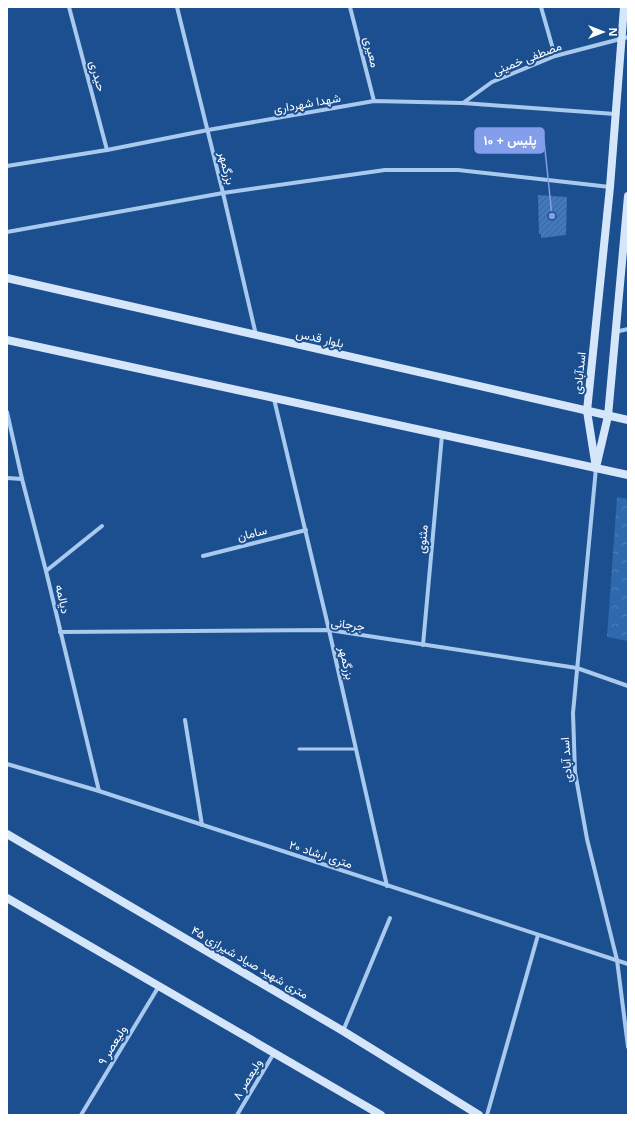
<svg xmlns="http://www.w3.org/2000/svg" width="635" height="1122" viewBox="0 0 635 1122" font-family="'Open Sans',Vazirmatn,sans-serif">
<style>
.park{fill:url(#park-crowns)}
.building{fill:url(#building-hatch)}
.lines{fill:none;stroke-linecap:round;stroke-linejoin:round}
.lane{stroke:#a9c9ee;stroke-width:3}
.street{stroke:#a9c9ee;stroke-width:4}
.secondary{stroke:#d6e6fa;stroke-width:8}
.labels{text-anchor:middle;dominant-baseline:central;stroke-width:4;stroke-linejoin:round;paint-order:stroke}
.street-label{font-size:12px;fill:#fff;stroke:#1b4f8f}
.leader{fill:none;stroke:#839eea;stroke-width:1.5}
.callout-dot{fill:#839eea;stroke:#1b4f8f;stroke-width:1.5}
.callout{fill:#839eea;stroke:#839eea;stroke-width:1.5}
.callout-label{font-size:13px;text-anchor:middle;font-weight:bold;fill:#fff}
</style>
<defs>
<pattern id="park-crowns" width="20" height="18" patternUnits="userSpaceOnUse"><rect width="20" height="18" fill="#2e69ad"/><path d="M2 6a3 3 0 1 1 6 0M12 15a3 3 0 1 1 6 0" fill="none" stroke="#4d80b9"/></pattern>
<pattern id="building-hatch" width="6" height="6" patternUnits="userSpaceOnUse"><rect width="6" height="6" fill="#4478b7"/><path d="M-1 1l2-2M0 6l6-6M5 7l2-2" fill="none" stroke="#486282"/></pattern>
</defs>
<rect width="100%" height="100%" fill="#1b4f8f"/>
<!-- park -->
<path class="park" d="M617 497 628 499V641L607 637Z"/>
<!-- building -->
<path class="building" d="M538 195 567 197 566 235 541 238V234H539Z"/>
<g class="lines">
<!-- lane -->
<path class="lane" d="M299 749H356"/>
<!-- street -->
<g class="street">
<path d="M69 7 107 150"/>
<path d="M177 7 223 193 256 335"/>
<path d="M350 7 374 101"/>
<path d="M541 7 555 56"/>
<path d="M463 103 492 82 555 56 628 37"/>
<path d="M7 166 107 150 208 130 374 101 463 103 615 114"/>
<path d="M7 232 223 193 385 170H458L610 187"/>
<path d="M615 332 628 329"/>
<path d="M274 399 329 630 387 886"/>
<path d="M7 412 22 479 46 571 99 791"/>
<path d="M596 468 573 713 575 772 587 839 617 960 628 1047"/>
<path d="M7 478 22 479"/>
<path d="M203 556 306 530"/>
<path d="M46 571 102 526"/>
<path d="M60 632 329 630 577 668 628 686"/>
<path d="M423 645 442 435"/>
<path d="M185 720 202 825"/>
<path d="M7 764 99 791 628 964"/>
<path d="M343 1031 390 918"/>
<path d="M81 1115 159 986"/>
<path d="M237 1115 274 1053"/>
<path d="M487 1115 538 935"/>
</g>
<!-- secondary -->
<g class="secondary">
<path d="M7 278 628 420"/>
<path d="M7 340 628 475"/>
<path d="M597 463 608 416 628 196"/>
<path d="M596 468 587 411 610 187 624 7"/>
<path d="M7 834 343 1031 479 1115"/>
<path d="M7 898 381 1115"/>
</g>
</g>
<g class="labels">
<!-- street labels -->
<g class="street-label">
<text transform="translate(372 52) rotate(76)">معیری</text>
<text transform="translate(527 58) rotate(-21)">مصطفی خمینی</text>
<text transform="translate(98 76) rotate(75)">حیدری</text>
<text transform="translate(307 103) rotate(-10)">شهدا شهرداری</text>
<text transform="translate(227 168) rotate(76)">بزرگمهر</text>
<text transform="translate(320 338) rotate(13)">بلوار قدس</text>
<text transform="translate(579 373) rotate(-84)">اسدآبادی</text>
<text transform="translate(252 533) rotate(-14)">سامان</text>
<text transform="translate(422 539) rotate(-85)">مثنوی</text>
<text transform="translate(63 599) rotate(77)">دیالمه</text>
<text transform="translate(348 624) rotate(8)">جرجانی</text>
<text transform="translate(347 663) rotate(77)">بزرگمهر</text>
<text transform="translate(566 760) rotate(-94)">اسد آبادی</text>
<text transform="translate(321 854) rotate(18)">۲۰ متری ارشاد</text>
<text transform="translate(250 962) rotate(30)">۴۵ متری شهید صیاد شیرازی</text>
<text transform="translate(112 1045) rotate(-59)">ولیعصر ۹</text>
<text transform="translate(247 1079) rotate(-59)">ولیعصر ۸</text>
</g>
</g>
<!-- callouts -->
<path class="leader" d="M552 216L544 140"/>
<circle class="callout-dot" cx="552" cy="216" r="4"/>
<rect class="callout" x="475" y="128" width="69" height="25" rx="4"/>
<g class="callout-label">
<text x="510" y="145">پلیس + ۱۰</text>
</g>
<!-- border -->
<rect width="635" height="1122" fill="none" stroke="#ffffff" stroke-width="16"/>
<!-- north arrow -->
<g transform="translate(603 32) rotate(90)" stroke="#1b4f8f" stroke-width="3" paint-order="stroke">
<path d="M0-3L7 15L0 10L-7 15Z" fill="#ffffff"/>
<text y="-6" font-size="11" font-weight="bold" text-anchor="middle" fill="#ffffff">N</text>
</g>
</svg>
